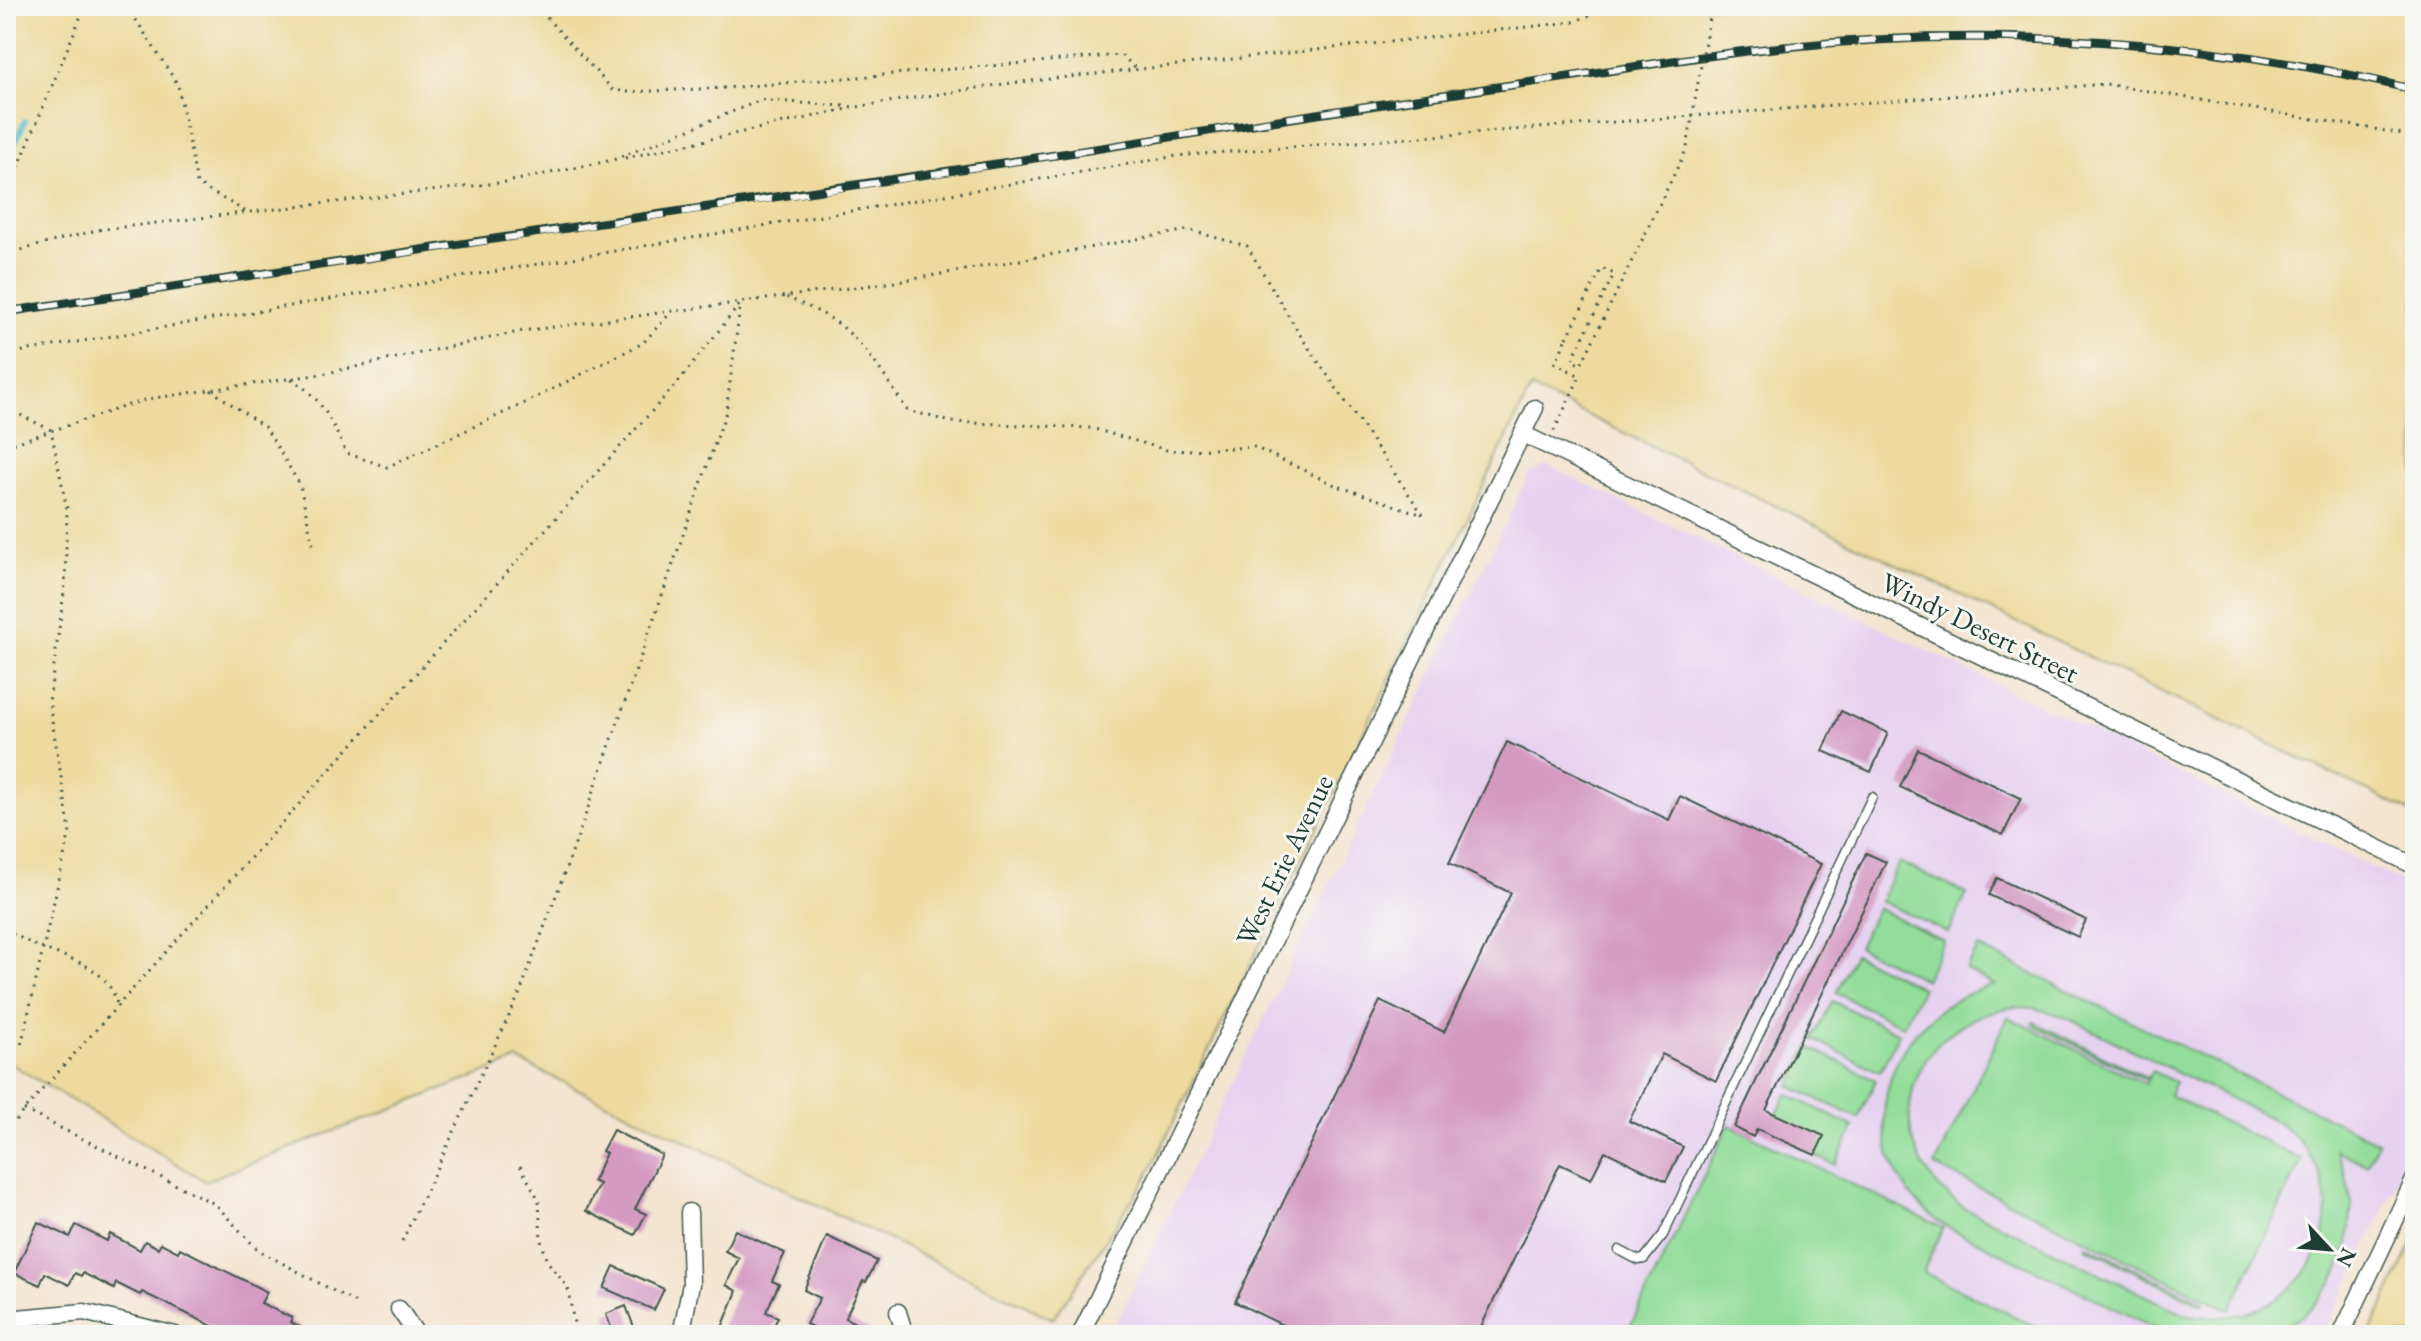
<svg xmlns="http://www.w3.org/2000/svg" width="2421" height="1341" viewBox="0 0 2421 1341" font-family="'EB Garamond',serif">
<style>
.built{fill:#e6d2f0}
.green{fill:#92dd99;stroke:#588d66;stroke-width:2;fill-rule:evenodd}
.sand{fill:#eeda9e;stroke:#868c69;stroke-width:2}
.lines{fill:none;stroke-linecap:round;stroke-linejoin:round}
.stream{stroke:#53c0cc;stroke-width:6}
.building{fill:#d49ac2}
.service-casing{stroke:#3f564b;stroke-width:11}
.minor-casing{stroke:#3f564b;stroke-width:19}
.path{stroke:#3f564b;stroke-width:3;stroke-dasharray:2 6;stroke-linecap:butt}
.service{stroke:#fff;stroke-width:8}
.minor{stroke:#fff;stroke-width:16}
.rail-casing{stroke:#1f3d34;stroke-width:9}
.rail{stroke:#f6f6f2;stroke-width:6;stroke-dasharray:18;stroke-linecap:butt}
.path-bridge{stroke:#3f564b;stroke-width:3;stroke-dasharray:2 6;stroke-linecap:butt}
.labels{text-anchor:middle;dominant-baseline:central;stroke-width:6;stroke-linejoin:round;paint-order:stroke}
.street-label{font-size:28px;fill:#1f3d34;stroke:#f6f6f2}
</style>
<rect width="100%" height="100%" fill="#f6f6f2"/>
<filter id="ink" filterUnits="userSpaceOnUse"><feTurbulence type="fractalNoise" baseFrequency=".0125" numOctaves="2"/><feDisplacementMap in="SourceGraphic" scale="16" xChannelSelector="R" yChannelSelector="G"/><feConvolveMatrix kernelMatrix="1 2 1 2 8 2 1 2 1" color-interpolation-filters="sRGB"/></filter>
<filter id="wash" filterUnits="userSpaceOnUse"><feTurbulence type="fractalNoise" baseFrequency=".006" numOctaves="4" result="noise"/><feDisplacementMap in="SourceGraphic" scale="32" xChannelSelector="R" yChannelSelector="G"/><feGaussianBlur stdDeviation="1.8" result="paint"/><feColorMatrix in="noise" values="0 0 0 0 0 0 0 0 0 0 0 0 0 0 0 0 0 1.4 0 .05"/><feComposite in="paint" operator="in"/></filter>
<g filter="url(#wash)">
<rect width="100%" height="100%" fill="#f3e4cf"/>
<!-- built -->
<path class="built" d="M1545 466 1553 468 2415 888V1146L2323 1335H1110L1527 478 1532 472Z"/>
<!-- green -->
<g class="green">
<path d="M1899 862 1967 894 1948 933 1880 901Z"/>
<path d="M1877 908 1944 941 1925 980 1858 947Z"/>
<path d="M1978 947 2378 1142 2367 1165 2336 1150 2344 1169 2352 1203 2348 1243 2341 1264 2333 1281 2319 1300 2301 1317 2269 1335H2170L1947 1227C1842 1161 1876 1013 1995 985L1966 970ZM2014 1007 2034 1008 2065 1017 2270 1118C2383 1186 2312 1341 2184 1314L1966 1209C1870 1147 1904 1022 2014 1007Z"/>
<path d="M1854 954 1922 988 1903 1026 1836 993Z"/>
<path d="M1832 1001 1899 1033 1880 1072 1813 1039Z"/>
<path d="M2008 1017 2145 1084 2147 1080 2033 1025 2034 1022 2148 1078 2152 1071 2175 1082 2169 1095 2302 1160 2230 1310 1935 1166Z"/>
<path d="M1809 1047 1876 1080 1858 1118 1790 1086Z"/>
<path d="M1787 1094 1854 1127 1835 1165 1768 1132Z"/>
<path d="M1729 1125 1943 1228 1923 1272 2053 1335H1626Z"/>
<path d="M2086 1245 2204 1302 2203 1305 2085 1247Z"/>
</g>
<!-- sand -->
<g class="sand">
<path d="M6 6H2415V814L1531 388 1146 1179 1053 1319 518 1060 205 1181 6 1061Z"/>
<path d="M2415 1238V1335H2369Z"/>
</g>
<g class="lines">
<!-- stream -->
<path class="stream" d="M6 163 25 121"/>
</g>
<g id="blocks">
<!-- building -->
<g class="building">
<path d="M1841 711 1888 733 1871 772 1823 751Z"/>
<path d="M1507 742 1669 820 1680 796 1821 864 1716 1081 1662 1054 1629 1121 1683 1147 1666 1181 1605 1151 1591 1179 1560 1164 1477 1335H1303L1235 1302 1380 1001 1444 1032 1511 893 1449 863Z"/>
<path d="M1918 749 2021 798 2003 835 1900 787Z"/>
<path d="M1866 853 1886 862 1766 1110 1824 1136 1815 1155 1757 1129 1753 1137 1734 1127Z"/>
<path d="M1997 878 2086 920 2078 937 1989 895Z"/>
<path d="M613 1130 662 1155 635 1209 646 1214 635 1235 586 1211 599 1184 593 1181 606 1153 602 1151Z"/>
<path d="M38 1222 70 1237 76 1225 107 1241 110 1234 140 1250 145 1241 158 1248 161 1243 178 1252 180 1248 267 1292 261 1303 292 1318 290 1322 316 1335H231L142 1292 140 1295 116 1283 114 1289 83 1273 81 1276 75 1273 69 1285 45 1273 40 1285 14 1273Z"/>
<path d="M735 1230 785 1253 772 1281 779 1284 766 1312 778 1317 770 1335H719L737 1291 726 1285 739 1258 725 1251Z"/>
<path d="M827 1236 877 1261 866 1282 863 1281 845 1318 879 1335H828L806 1324 820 1298 804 1290Z"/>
<path d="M614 1266 664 1289 654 1310 604 1288Z"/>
<path d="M626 1306 637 1335H614L606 1314Z"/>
</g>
</g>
</g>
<g filter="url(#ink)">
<use href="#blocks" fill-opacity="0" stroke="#3f564b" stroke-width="2"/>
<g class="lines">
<!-- service casing -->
<g class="service-casing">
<path id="service" d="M1619 1250 1638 1260 1644 1259 1663 1235 1872 797"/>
</g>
<!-- minor casing -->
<g class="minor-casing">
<g id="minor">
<path d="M1523 434 2415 866"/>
<path d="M399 1309 417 1335"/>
<path d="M898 1312 905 1335"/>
<path d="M6 1319 84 1312 175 1335"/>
<path d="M681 1335 691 1284 689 1212"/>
<path d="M1080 1335 1535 408"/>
<path d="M2341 1335 2415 1178"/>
</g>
</g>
<!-- path -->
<g class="path">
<path d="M127 6 178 85 197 184 250 214"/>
<path d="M536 6 613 90 629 92 725 88 1121 55 1137 69"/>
<path d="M625 158 852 108"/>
<path d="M6 197 85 6"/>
<path d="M6 254 97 230 507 182 613 160 761 100 857 107 1003 84 1573 22 1614 6"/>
<path d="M6 354 1176 156 2106 84 2415 136"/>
<path d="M291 379C322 397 332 422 346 453L387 467 523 404 643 343 673 310"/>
<path d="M211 390 266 428 300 485 313 545"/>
<path d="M6 408 51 430 67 509 65 585 49 702 70 831 21 1046"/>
<path d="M1554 431 1580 376 1555 363 1567 338"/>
<path d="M6 446 147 399 322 374 523 331 902 281 1188 230 1247 246 1302 338 1423 515 1335 485 1254 447 1170 451 1091 428 951 422 907 410C889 383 871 353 846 330 830 315 806 306 786 297"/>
<path d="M6 929C13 933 20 938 28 942 62 959 106 961 117 1004"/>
<path d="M24 1110 215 1204 258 1250 358 1304"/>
<path d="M6 1133 24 1110 679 381 740 304"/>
<path d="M520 1166 539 1200 541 1241 548 1262 568 1288 576 1335"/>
<path d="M402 1241 519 995 576 842 726 412 740 308"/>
</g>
<!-- service -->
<use href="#service" class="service"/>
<!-- minor -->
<use href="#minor" class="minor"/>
<!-- rail casing -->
<g class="rail-casing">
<path id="rail" d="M6 312C365 258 724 207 1082 151 1239 126 1396 101 1554 79 1630 68 1707 54 1784 47 1994 26 2210 39 2415 90"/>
</g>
<!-- rail -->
<use href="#rail" class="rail"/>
<!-- path-bridge -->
<path class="path-bridge" d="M1567 338 1602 268 1614 274 1572 360 1581 365 1687 148 1711 6"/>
</g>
</g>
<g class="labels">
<!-- street labels -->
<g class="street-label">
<text transform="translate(1980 627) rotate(26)">Windy Desert Street</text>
<text transform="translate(1284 860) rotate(-64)">West Erie Avenue</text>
</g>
</g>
<!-- margin -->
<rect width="2421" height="1341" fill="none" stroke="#f6f6f2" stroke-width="32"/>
<!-- north arrow -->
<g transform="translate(2329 1249) rotate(116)" stroke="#f6f6f2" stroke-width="6" paint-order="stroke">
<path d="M0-6L14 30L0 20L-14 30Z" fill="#1f3d34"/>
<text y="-12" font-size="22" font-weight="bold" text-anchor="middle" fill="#1f3d34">N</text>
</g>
</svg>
